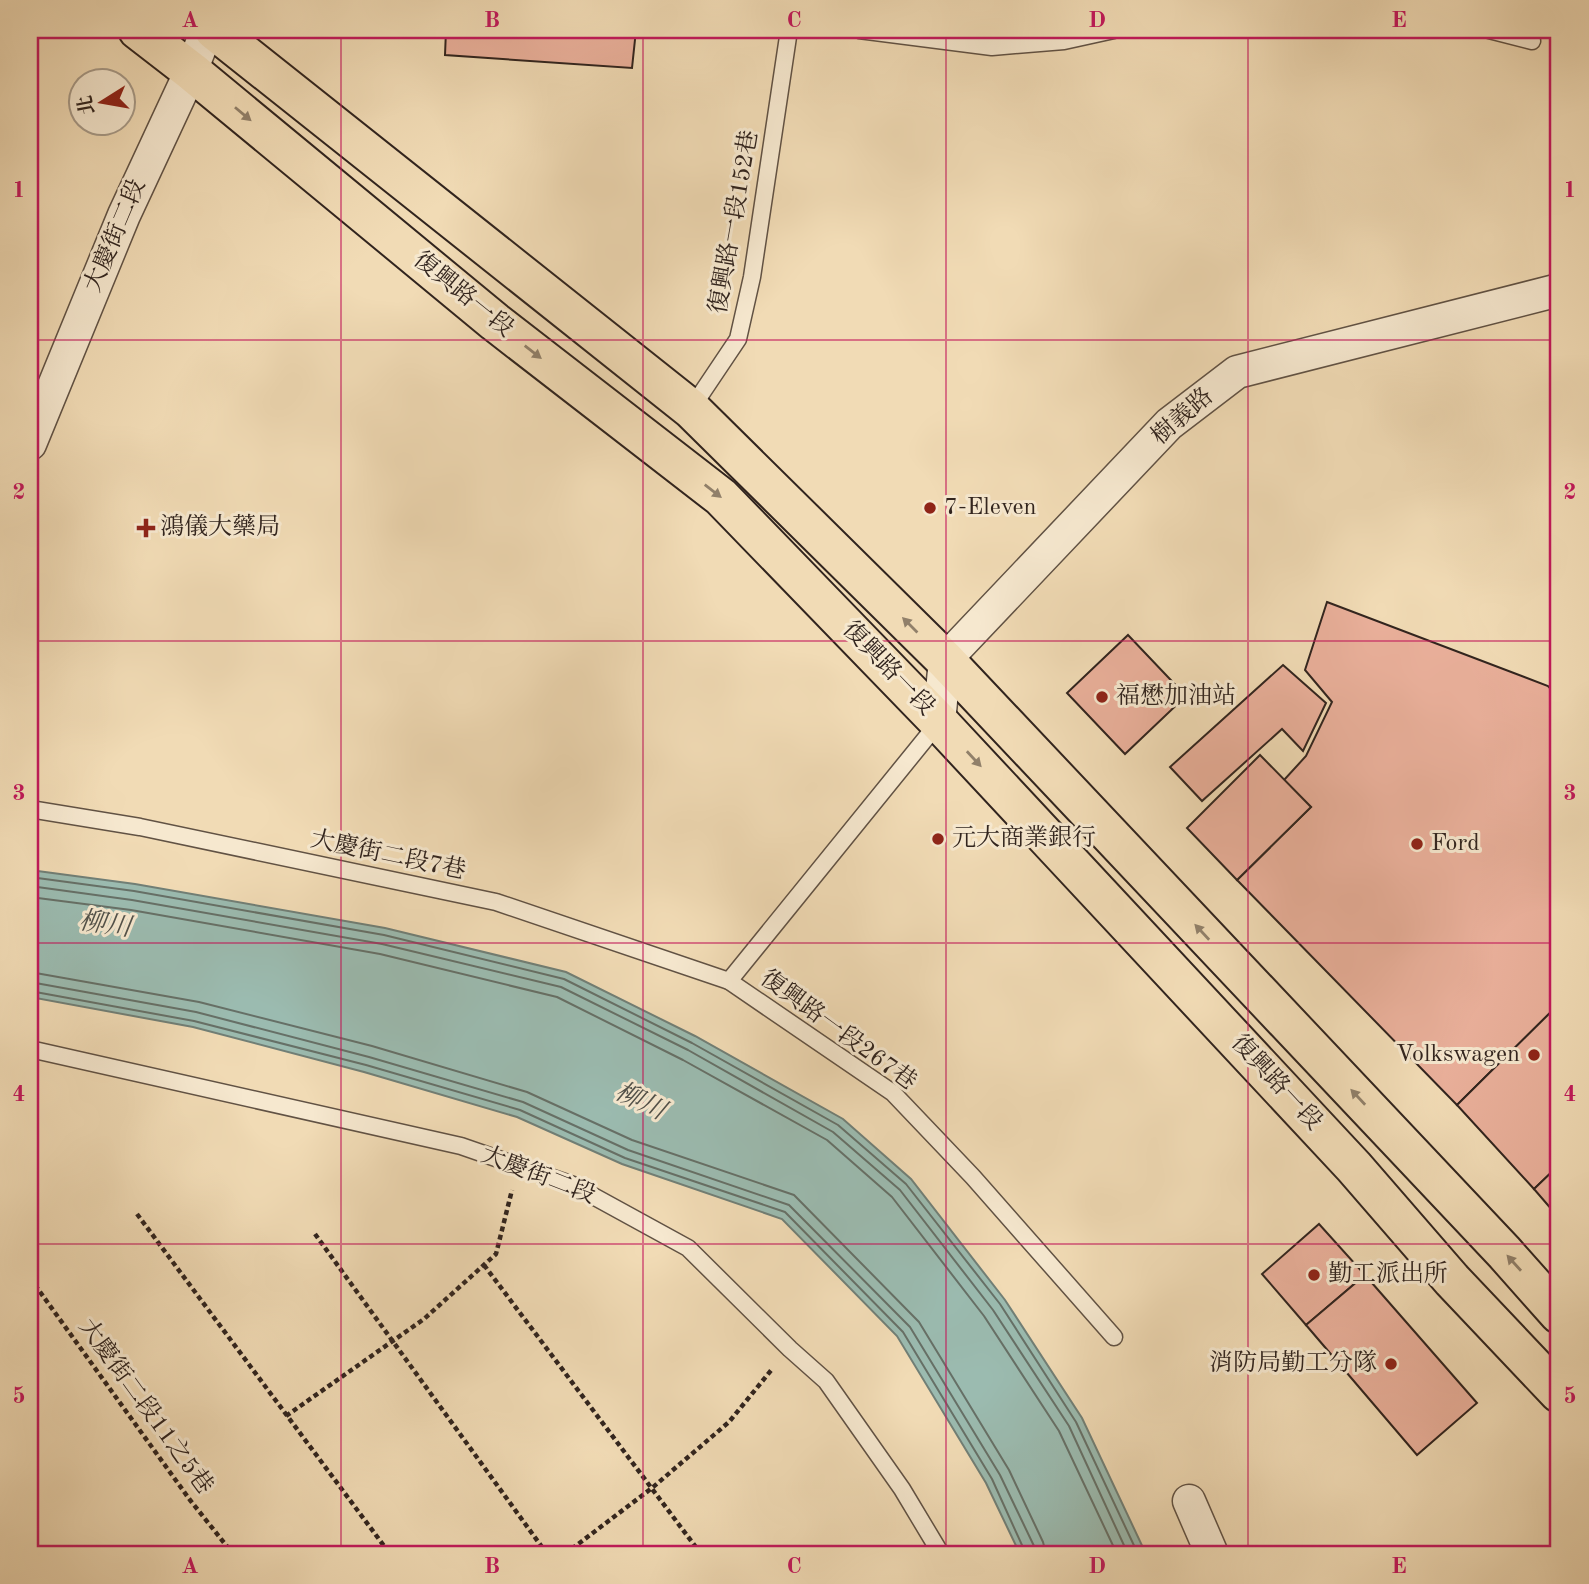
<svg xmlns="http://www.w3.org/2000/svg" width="1589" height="1584" viewBox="0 0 1589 1584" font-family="'Old Standard TT','Noto Serif TC',serif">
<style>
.water{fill:#9bbbb0;stroke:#717f76;stroke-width:2}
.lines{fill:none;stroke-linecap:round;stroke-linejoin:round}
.shore{stroke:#667067;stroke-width:2}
.building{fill:#eab09b;stroke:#31241e;stroke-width:2}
.lane-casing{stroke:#615244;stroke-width:19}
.street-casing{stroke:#615244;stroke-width:35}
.primary-casing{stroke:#31241e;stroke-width:42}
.path{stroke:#31241e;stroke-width:4.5;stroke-dasharray:5 3.5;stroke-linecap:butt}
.lane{stroke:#f6e8cf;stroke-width:16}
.street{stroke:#f6e8cf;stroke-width:32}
.primary{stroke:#f1dbb5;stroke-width:38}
.oneway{fill:#91806a}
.grid{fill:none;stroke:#c2185b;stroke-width:2;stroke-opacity:0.55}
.poi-dot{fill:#8f2418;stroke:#f6e8cf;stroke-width:2.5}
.labels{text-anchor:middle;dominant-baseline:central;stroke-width:6;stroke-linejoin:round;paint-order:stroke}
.street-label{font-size:24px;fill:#31241e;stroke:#f6e8cf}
.poi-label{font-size:24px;fill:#31241e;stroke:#f6e8cf;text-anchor:start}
.water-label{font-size:26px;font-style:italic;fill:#51514a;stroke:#f6e8cf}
.neatline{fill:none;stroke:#c2185b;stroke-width:2.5}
.grid-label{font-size:23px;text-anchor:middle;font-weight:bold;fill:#c2185b}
</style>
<rect width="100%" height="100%" fill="#f1dbb5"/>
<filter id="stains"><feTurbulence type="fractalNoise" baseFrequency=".00286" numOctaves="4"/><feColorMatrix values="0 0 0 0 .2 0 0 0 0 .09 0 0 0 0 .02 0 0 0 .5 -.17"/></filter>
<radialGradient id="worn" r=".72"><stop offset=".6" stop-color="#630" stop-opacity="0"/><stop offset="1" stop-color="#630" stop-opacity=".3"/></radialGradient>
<!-- water -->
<path class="water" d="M30 870 135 884 385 928 566 972 695 1036 843 1119 911 1179 1005 1300 1082 1418 1146 1554H1020L986 1483 897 1336 782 1219 622 1164 517 1117 364 1072 193 1027 30 997Z"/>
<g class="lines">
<!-- shore -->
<g class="shore">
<path d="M30 877 134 891 384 935 564 979 692 1043 838 1125 906 1184 1000 1304 1076 1422 1138 1554"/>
<path d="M30 886 132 900 382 944 561 987 688 1050 833 1132 900 1190 993 1310 1069 1426 1128 1554"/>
<path d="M30 897 131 910 380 954 557 997 683 1060 827 1140 892 1197 984 1316 1059 1431 1117 1554"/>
<path d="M30 972 199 1002 372 1046 527 1092 632 1140 794 1195 919 1322 1009 1470 1043 1542 1046 1554"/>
<path d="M30 982 196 1012 369 1057 523 1102 628 1150 789 1205 910 1327 1000 1475 1034 1546 1035 1554"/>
<path d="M30 991 194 1021 366 1065 520 1110 625 1158 785 1212 903 1332 992 1479 1026 1554"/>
</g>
</g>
<!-- building -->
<g class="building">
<path d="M446 30H636L632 68 445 55Z"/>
<path d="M1327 602 1548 686 1559 698V1004L1457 1105 1237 880 1311 807 1284 780 1306 756 1332 702 1305 670Z"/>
<path d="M1128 635 1186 696 1125 754 1067 693Z"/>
<path d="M1283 665 1326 703 1303 751 1282 729 1202 801 1170 767Z"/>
<path d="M1260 755 1311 807 1237 880 1187 828Z"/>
<path d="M1559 1004V1165L1534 1189 1457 1105Z"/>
<path d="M1559 1165V1218L1534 1189Z"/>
<path d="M1319 1224 1365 1275 1306 1325 1262 1274Z"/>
<path d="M1365 1275 1477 1403 1417 1455 1306 1325Z"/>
</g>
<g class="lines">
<!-- lane casing -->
<g class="lane-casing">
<g id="lane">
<path d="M859 30 992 47 1064 41 1114 30"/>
<path d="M1489 30 1532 41"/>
<path d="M691 409 738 339 752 277 789 30"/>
<path d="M30 809 140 827 496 902 729 981 893 1093 973 1177 1114 1337"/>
<path d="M729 981 939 722"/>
<path d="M30 1049 461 1146 573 1185 688 1248 790 1349 826 1381 902 1489 941 1554"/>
</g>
</g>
<!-- street casing -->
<g class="street-casing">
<g id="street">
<path d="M30 444 124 215 191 71 207 30"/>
<path d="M939 722 945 660 1169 424 1237 372 1559 290"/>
<path d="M1189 1501 1212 1554"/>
</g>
</g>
<!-- primary casing -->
<g class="primary-casing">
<g id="primary">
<path d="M138 30 191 71 495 322 721 497 939 722 1354 1167 1452 1280 1559 1393"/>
<path d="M214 30 691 409 945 660 1504 1252 1559 1314"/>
</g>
</g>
<!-- path -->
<g class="path">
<path d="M137 1214 390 1554"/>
<path d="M315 1234 547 1554"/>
<path d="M484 1265 701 1554"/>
<path d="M30 1278 190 1500 233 1554"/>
<path d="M286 1416 424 1319 496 1254 512 1190"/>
<path d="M565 1554 652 1488 729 1422 773 1368"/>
</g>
<!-- lane -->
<use href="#lane" class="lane"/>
<!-- street -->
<use href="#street" class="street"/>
<!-- primary -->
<use href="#primary" class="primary"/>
</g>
<!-- one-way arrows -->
<defs><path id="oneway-solid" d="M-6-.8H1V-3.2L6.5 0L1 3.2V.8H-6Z" transform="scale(1.75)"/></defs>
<g class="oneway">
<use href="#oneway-solid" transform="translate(243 114) rotate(40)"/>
<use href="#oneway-solid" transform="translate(533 352) rotate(38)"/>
<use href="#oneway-solid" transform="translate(713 491) rotate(38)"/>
<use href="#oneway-solid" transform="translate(910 625) rotate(-135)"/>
<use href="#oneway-solid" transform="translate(974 759) rotate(47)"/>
<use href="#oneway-solid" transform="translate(1202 932) rotate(-133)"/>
<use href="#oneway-solid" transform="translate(1358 1097) rotate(-133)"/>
<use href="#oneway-solid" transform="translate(1514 1263) rotate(-132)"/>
</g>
<!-- grid -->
<path class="grid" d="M341 30V1554M643 30V1554M946 30V1554M1248 30V1554M30 340H1559M30 641H1559M30 943H1559M30 1244H1559"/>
<!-- markers -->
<g class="poi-dot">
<circle cx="930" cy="508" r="7"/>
<path d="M142.5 517.5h7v7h7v7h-7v7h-7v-7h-7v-7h7z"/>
<circle cx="1102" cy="697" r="7"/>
<circle cx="938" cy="839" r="7"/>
<circle cx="1417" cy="844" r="7"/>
<circle cx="1534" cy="1055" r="7"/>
<circle cx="1314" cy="1275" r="7"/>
<circle cx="1391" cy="1364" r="7"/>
</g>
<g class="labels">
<!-- street labels -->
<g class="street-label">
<text transform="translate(735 222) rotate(-80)">復興路一段152巷</text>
<text transform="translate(116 236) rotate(-67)">大慶街二段</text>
<text transform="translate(463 295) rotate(39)">復興路一段</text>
<text transform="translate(1183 417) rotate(-41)">樹義路</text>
<text transform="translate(888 669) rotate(46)">復興路一段</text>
<text transform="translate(388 856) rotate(12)">大慶街二段7巷</text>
<text transform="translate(838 1031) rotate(36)">復興路一段267巷</text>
<text transform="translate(1276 1083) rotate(47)">復興路一段</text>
<text transform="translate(538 1176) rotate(21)">大慶街二段</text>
<text transform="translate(145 1407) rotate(54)">大慶街二段11之5巷</text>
</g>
<!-- poi labels -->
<g class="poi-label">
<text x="944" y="508">7-Eleven</text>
<text x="160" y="528">鴻儀大藥局</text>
<text x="1116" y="697">福懋加油站</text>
<text x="952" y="839">元大商業銀行</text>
<text x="1431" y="844">Ford</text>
<text x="1520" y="1055" text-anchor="end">Volkswagen</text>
<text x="1328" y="1275">勤工派出所</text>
<text x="1377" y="1364" text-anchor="end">消防局勤工分隊</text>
</g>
<!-- water labels -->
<g class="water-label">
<text transform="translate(105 925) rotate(8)">柳川</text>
<text transform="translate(640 1102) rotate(26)">柳川</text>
</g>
</g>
<!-- margin -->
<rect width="1589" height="1584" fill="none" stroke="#f1dbb5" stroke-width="77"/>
<!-- north arrow -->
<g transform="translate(102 102) rotate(259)"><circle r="33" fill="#f6e8cf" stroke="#a79a88" stroke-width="2"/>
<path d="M0-5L12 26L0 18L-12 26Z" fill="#8f2418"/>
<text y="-10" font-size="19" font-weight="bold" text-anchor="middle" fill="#31241e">北</text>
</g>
<rect x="38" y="38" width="1512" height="1508" class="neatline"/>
<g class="grid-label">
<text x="190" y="27">A</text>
<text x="492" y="27">B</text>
<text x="794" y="27">C</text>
<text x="1097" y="27">D</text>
<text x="1399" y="27">E</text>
<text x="19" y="197">1</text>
<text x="1570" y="197">1</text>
<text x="19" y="499">2</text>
<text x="1570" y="499">2</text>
<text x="19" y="800">3</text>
<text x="1570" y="800">3</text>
<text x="19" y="1101">4</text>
<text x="1570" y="1101">4</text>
<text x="19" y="1403">5</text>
<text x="1570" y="1403">5</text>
<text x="190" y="1573">A</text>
<text x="492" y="1573">B</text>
<text x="794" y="1573">C</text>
<text x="1097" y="1573">D</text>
<text x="1399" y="1573">E</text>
</g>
<rect width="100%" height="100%" filter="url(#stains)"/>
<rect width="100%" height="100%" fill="url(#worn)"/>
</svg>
